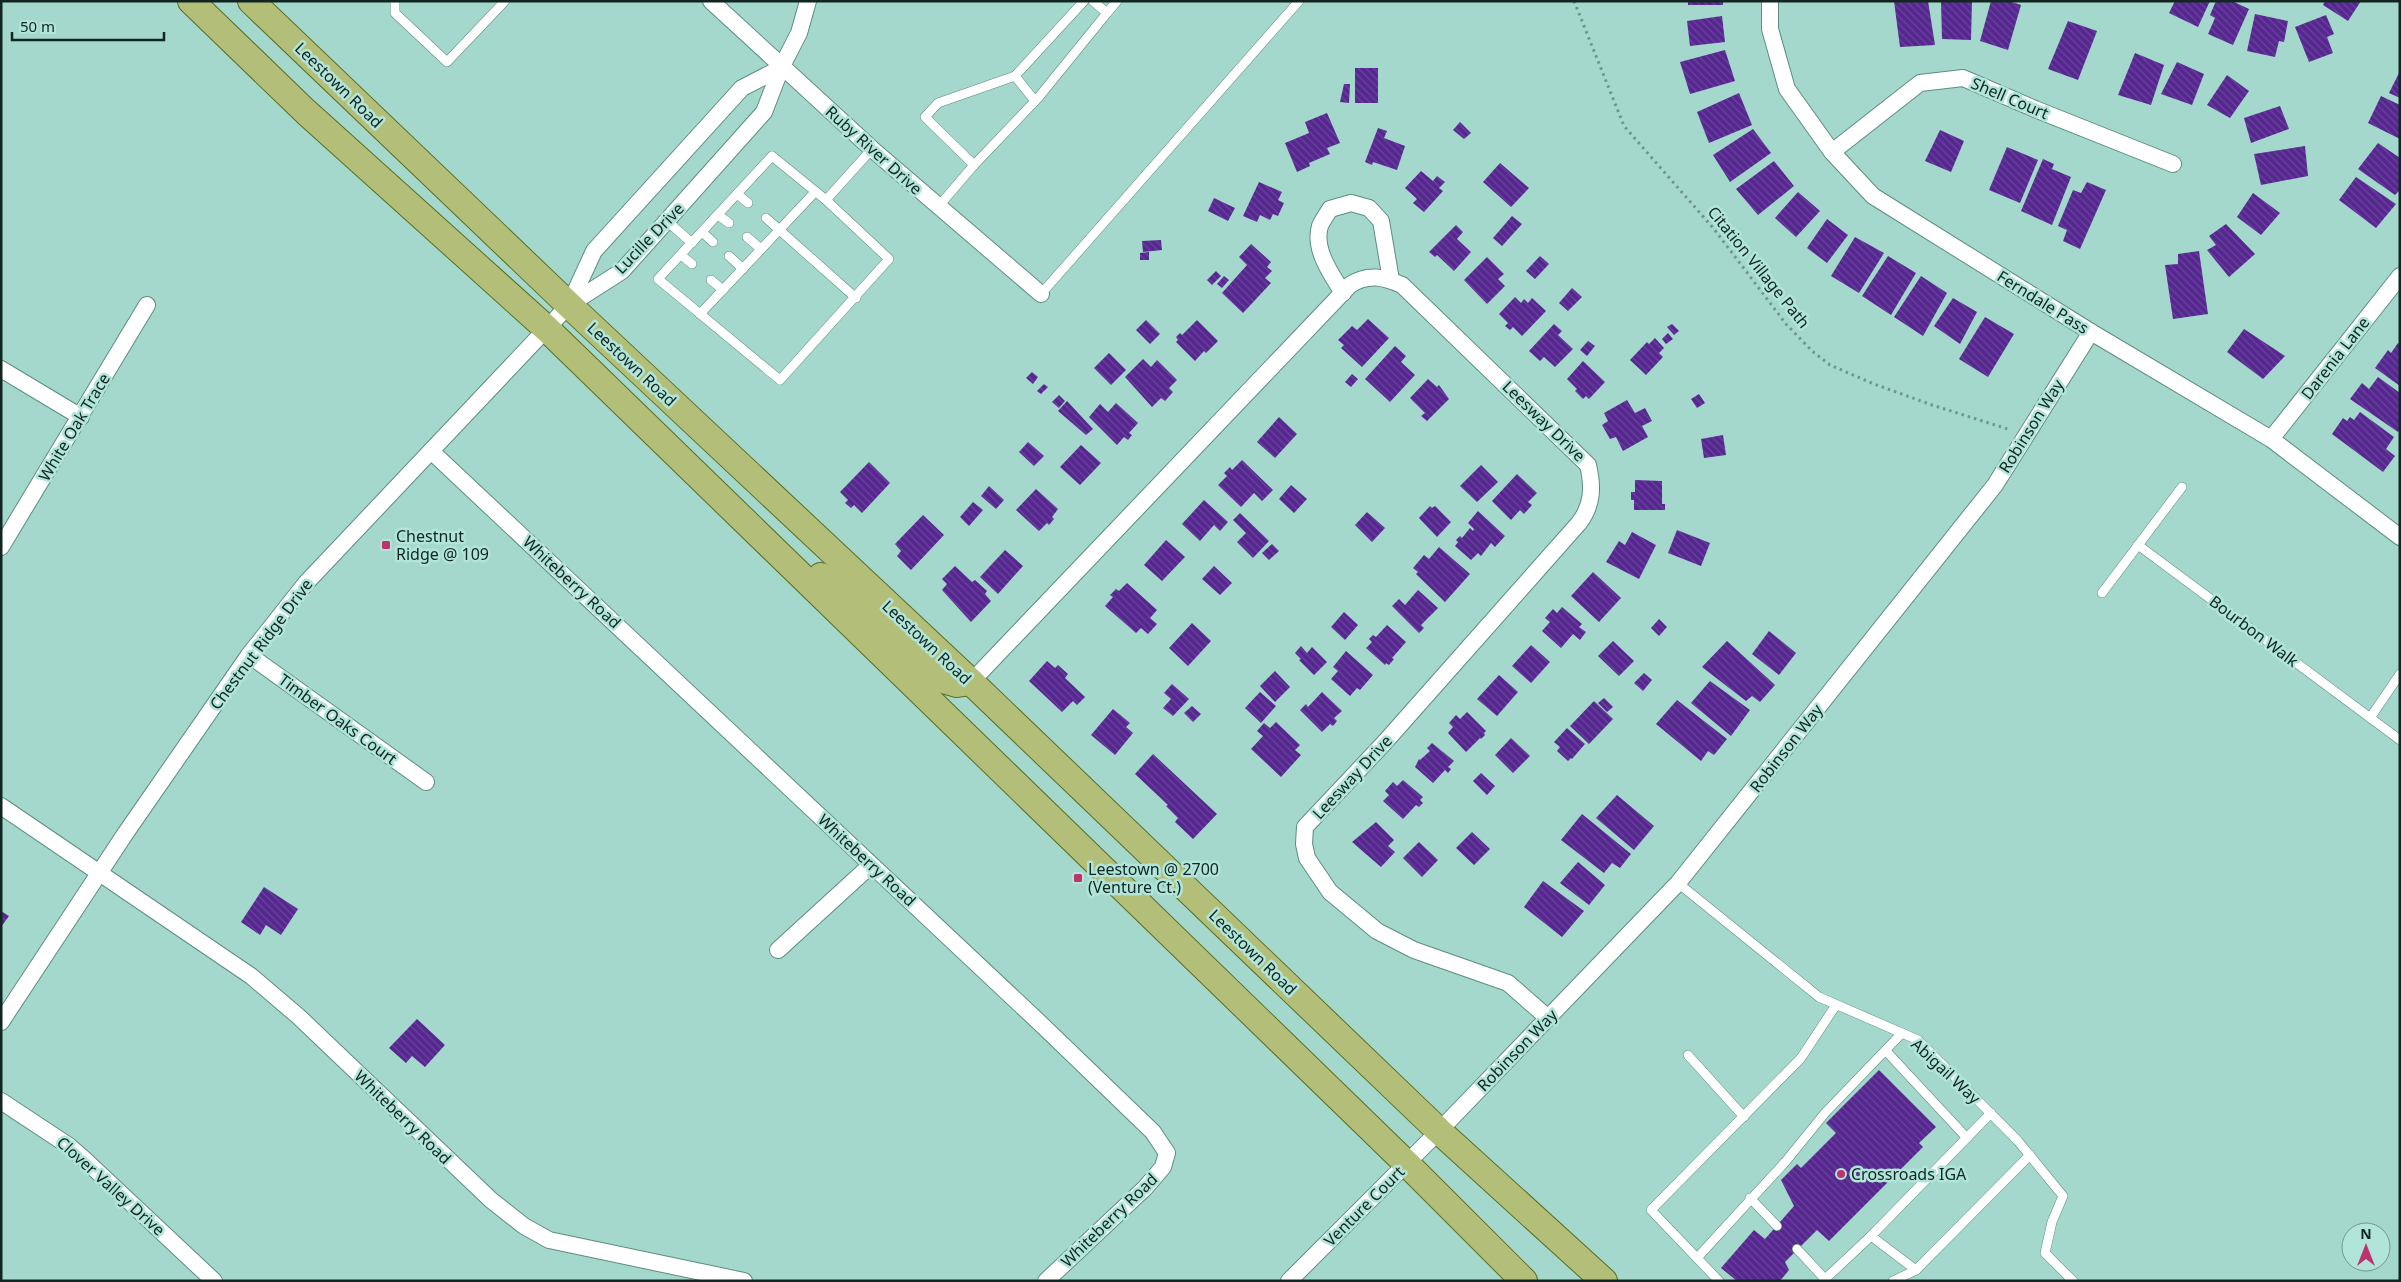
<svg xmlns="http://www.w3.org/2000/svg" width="2401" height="1282" viewBox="0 0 2401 1282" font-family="'Noto Sans',sans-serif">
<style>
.building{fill:url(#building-back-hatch)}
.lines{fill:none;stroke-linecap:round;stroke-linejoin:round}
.lane-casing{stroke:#5c8d82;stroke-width:10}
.street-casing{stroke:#5c8d82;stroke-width:18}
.primary-casing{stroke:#596d20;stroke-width:28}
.path{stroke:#6f968e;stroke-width:3;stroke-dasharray:2.5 4;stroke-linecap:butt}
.lane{stroke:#fff;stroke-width:9}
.street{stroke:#fff;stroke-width:16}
.primary{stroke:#b3bf79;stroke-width:26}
.poi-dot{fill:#bd336d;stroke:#b2e5da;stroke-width:2}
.labels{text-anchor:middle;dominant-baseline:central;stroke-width:5;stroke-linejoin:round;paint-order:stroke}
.street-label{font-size:16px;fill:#112521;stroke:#b2e5da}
.poi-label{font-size:16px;fill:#112521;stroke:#b2e5da;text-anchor:start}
</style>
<defs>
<pattern id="building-back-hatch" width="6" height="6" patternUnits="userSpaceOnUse" patternTransform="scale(1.25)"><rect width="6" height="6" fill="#562790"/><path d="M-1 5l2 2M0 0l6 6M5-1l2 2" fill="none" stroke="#6a4599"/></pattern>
</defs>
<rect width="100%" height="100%" fill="#a5d8cd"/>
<!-- building -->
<g class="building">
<rect x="1688" y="1" width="35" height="4"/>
<path d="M1894 1H1928L1935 45 1900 47Z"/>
<path d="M1941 1H1972L1971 40 1942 39Z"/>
<path d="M1991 1H2009L2021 5 2008 50 1980 41Z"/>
<path d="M2175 1H2210L2198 27 2169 13Z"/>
<path d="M2216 1H2232L2249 9 2233 45 2208 34 2215 18 2210 15Z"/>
<path d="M2325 1H2361L2348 21 2323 5Z"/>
<path d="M2255 14 2288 21 2284 42 2279 41 2275 57 2247 51Z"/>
<path d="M2326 15 2334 34 2327 37 2333 53 2309 62 2295 27Z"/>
<path d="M1722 16 1725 42 1690 46 1687 21Z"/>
<path d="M2068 21 2097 31 2078 80 2048 69Z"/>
<path d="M1725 50 1735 81 1690 94 1680 62Z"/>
<path d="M2135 53 2164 65 2151 105 2118 95Z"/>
<path d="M2177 62 2204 74 2192 105 2161 94Z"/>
<rect x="1355" y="68" width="23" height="35"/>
<path d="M2400 71V98L2389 93Z"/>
<path d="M2227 75 2249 91 2230 118 2207 105Z"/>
<path d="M1344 84H1350L1349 103 1340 102Z"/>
<path d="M1739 93 1752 125 1709 143 1697 112Z"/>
<path d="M2381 96 2400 105V139L2368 123Z"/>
<path d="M2280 106 2289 129 2251 143 2244 118Z"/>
<path d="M1327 113 1340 143 1327 148 1330 154 1309 163 1310 166 1297 172 1285 143 1309 133 1305 122Z"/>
<path d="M1460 122 1471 133 1464 139 1453 130Z"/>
<path d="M1378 128 1387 131 1384 138 1405 146 1397 170 1373 162 1372 165 1365 162Z"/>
<path d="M1753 129 1771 153 1730 182 1713 155Z"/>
<path d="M1940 130 1964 141 1951 172 1925 161Z"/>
<path d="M2378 143 2400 158V190L2395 195 2358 169Z"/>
<path d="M2305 146 2308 176 2261 185 2254 154Z"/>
<path d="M2007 147 2038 160 2020 203 1989 190Z"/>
<path d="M2043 159 2054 164 2052 169 2071 177 2052 225 2021 211Z"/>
<path d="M1774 161 1794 186 1758 215 1736 189Z"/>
<path d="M1500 163 1529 188 1511 207 1483 182Z"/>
<path d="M1421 171 1433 181 1437 176 1445 182 1439 188 1443 191 1424 212 1413 203 1417 199 1405 188Z"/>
<path d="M2356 177 2396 204 2376 228 2339 200Z"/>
<path d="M1259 182 1282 192 1278 200 1284 203 1278 216 1273 214 1270 220 1260 215 1257 222 1243 216Z"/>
<path d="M2087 182 2106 190 2080 249 2063 241 2067 230 2058 226 2073 190 2081 193Z"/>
<path d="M1798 192 1820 211 1796 237 1775 218Z"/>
<path d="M2253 193 2280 213 2261 235 2237 217Z"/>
<path d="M1214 198 1235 208 1228 221 1208 211Z"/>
<path d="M1512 216 1522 224 1502 246 1493 238Z"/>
<path d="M1827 219 1848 235 1827 263 1807 248Z"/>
<path d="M2226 224 2255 254 2229 277 2207 250 2216 245 2209 236Z"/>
<path d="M1456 225 1463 232 1457 239 1471 252 1454 271 1437 255 1435 257 1429 252Z"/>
<path d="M1855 237 1884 253 1859 293 1831 276Z"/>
<path d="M1161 240 1162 250 1143 252 1142 241Z"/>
<path d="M1251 244 1271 262 1267 267 1272 271 1265 278 1271 283 1243 313 1222 293 1247 265 1239 257Z"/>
<path d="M2199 251 2208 314 2173 319 2165 265 2178 264V254Z"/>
<path d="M1149 252V260H1140V253Z"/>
<path d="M1540 256 1549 264 1535 279 1526 271Z"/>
<path d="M1888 256 1916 273 1891 315 1862 296Z"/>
<path d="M1487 257 1504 274 1498 279 1505 286 1487 304 1464 280Z"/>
<path d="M1216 271 1221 276 1212 285 1207 280Z"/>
<path d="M1224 276 1229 280 1222 288 1217 284Z"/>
<path d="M1921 276 1947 293 1923 336 1894 317Z"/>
<path d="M1572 288 1582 297 1568 311 1559 303Z"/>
<path d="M1515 297 1521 303 1524 299 1528 303 1532 298 1546 311 1522 336 1513 327 1510 330 1505 326 1508 323 1499 314Z"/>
<path d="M1953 298 1977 312 1960 344 1934 326Z"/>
<path d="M1985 317 2014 334 1988 377 1959 359Z"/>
<path d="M1368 319 1389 338 1362 367 1341 348 1344 345 1338 340 1352 326 1357 330Z"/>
<path d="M1146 320 1160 334 1150 344 1136 330Z"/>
<path d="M1197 320 1218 341 1206 353 1204 351 1195 361 1176 342 1178 340 1176 337 1180 333 1182 335Z"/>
<path d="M1554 324 1562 331 1558 335 1573 349 1555 367 1544 357 1540 361 1529 351Z"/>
<path d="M1672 324 1679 331 1674 335 1667 327Z"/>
<path d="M2244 329 2285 356 2263 379 2227 352Z"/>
<path d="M1668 333 1673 339 1666 344 1662 339Z"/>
<path d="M1655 338 1664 348 1659 353 1663 357 1646 375 1630 360 1647 342 1649 344Z"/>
<path d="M1588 341 1595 346 1587 356 1580 350Z"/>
<path d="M2398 343 2400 344V386L2375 368 2388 350 2391 353Z"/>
<path d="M1395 346 1406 356 1401 362 1415 375 1390 402 1365 379Z"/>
<path d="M1109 353 1126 370 1111 385 1094 368Z"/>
<path d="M1143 359 1151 367 1157 360 1177 380 1169 388 1173 392 1165 401 1161 398 1152 407 1125 377Z"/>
<path d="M1583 361 1605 382 1589 399 1586 396 1583 399 1575 391 1577 389 1567 379Z"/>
<path d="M1032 372 1038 377 1033 384 1026 378Z"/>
<path d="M1352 374 1358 379 1351 387 1345 382Z"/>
<path d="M2378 377 2400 393V429L2398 432 2350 399 2362 383 2369 389Z"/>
<path d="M1428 379 1437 387 1439 385 1449 399 1427 421 1421 416 1425 413 1410 398Z"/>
<path d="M1044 384 1048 387 1041 394 1037 391Z"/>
<path d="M1699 394 1705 403 1697 408 1691 399Z"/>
<path d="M1059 395 1065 401 1059 408 1052 402Z"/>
<path d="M1627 400 1635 413 1645 408 1652 421 1642 426 1648 437 1623 451 1616 437 1610 439 1602 425 1608 421 1604 413Z"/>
<path d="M1067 401 1093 429 1086 435 1058 411Z"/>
<path d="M1116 403 1138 423 1129 433 1132 435 1128 440 1124 437 1117 445 1089 417 1100 404 1108 412Z"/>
<path d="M2360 412 2394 437 2386 449 2395 456 2383 472 2332 434 2343 418 2347 421 2350 417 2354 420Z"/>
<path d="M1279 417 1297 434 1275 458 1257 442Z"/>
<path d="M1723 435 1726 455 1704 458 1701 439Z"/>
<path d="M1028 442 1044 456 1034 466 1019 452Z"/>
<path d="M1081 445 1101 463 1080 485 1060 467Z"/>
<path d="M1242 460 1273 490 1262 501 1254 493 1241 507 1218 485 1227 476 1224 473 1230 467 1232 470Z"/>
<path d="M869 462 890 483 862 513 854 505 851 508 845 503 848 500 840 492Z"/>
<path d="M1481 465 1498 482 1477 502 1460 486Z"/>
<path d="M1517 474 1537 493 1528 502 1532 505 1524 514 1520 510 1511 520 1492 501Z"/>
<path d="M1635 480 1662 481V504H1665V510H1634V500H1631V492H1635Z"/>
<path d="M1291 485 1307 499 1294 513 1279 499Z"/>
<path d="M989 486 1004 500 996 509 981 496Z"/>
<path d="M1036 489 1058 509 1052 517 1054 519 1049 525 1047 523 1039 531 1016 510Z"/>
<path d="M1204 500 1228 522 1220 531 1214 525 1200 541 1182 524Z"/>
<path d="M973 502 983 510 969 526 960 517Z"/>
<path d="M1430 506 1432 508 1435 506 1451 522 1437 537 1419 518Z"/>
<path d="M1478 511 1505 536 1495 547 1491 543 1481 556 1478 553 1471 560 1455 546 1458 542 1456 540 1460 536 1462 538 1470 528 1473 531 1474 529 1468 523Z"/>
<path d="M1367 512 1385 528 1372 542 1355 525Z"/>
<path d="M1240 513 1269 541 1253 558 1237 542 1246 533 1233 520Z"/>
<path d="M923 515 944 535 911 570 897 556 901 551 895 544Z"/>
<path d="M1677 530 1710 543 1701 566 1668 553Z"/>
<path d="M1632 532 1656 545 1639 579 1606 562 1619 541 1625 545Z"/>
<path d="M1166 540 1185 557 1162 581 1144 565Z"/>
<path d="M1272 544 1279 551 1269 560 1262 553Z"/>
<path d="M1439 547 1470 574 1445 602 1416 574 1418 572 1413 568 1424 555 1429 559Z"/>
<path d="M1005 550 1023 566 998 594 980 577Z"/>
<path d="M955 566 972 582 975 580 987 591 985 594 991 601 971 622 942 590 947 584 942 579Z"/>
<path d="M1214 566 1232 583 1220 595 1202 579Z"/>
<path d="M1593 572 1621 598 1599 622 1571 596Z"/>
<path d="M1127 583 1157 610 1150 618 1157 624 1148 634 1141 628 1136 633 1105 606 1113 597 1110 595 1116 589 1119 591Z"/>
<path d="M1418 590 1438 608 1421 625 1424 628 1419 633 1392 606 1399 599 1405 605Z"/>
<path d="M1562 607 1582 624 1579 627 1586 632 1580 640 1573 634 1561 648 1542 631 1550 622 1545 618 1553 609 1557 613Z"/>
<path d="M1344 612 1358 625 1345 640 1331 627Z"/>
<path d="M1659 619 1667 627 1659 636 1651 628Z"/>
<path d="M1192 623 1211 641 1188 666 1169 648Z"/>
<path d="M1387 625 1406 642 1392 658 1394 659 1389 665 1386 663 1385 665 1366 648 1372 642 1369 639 1373 635 1376 637Z"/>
<path d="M1769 631 1796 653 1779 675 1752 654Z"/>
<path d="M1613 641 1634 661 1619 676 1598 656Z"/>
<path d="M1727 641 1775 685 1760 702 1752 696 1746 701 1702 667Z"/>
<path d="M1531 645 1550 662 1531 683 1512 666Z"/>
<path d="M1301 646 1307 653 1312 647 1327 662 1314 675 1299 660 1301 659 1295 653Z"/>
<path d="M1346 651 1373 675 1360 690 1357 688 1350 696 1331 679 1338 671 1333 667Z"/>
<path d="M1047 661 1055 668 1058 665 1068 674 1065 678 1085 697 1077 705 1073 701 1062 712 1029 681Z"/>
<path d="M1275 671 1290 687 1275 702 1260 686Z"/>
<path d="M1644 673 1652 680 1643 691 1634 683Z"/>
<path d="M1499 675 1518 692 1497 716 1477 699Z"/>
<path d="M1710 681 1750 710 1731 736 1691 703Z"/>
<path d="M1172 684 1189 699 1173 716 1163 708 1171 699 1164 693Z"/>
<path d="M1260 692 1276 706 1261 723 1245 708Z"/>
<path d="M1322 692 1342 711 1334 718 1337 721 1333 726 1330 724 1322 732 1300 710 1306 704 1308 707Z"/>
<path d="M1604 698 1613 707 1607 712 1598 703Z"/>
<path d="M1677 700 1727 739 1714 755 1708 751 1701 761 1656 724Z"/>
<path d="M1594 701 1613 719 1589 744 1570 726Z"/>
<path d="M1192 706 1201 714 1193 722 1184 713Z"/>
<path d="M1113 709 1130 723 1126 727 1133 733 1115 755 1091 735Z"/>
<path d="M1467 712 1486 731 1484 733 1485 735 1481 739 1480 738 1466 752 1448 733 1453 727 1449 723 1456 715 1460 719Z"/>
<path d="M1276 722 1300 745 1295 750 1301 755 1281 777 1251 749 1263 736 1257 731 1264 723 1270 728Z"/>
<path d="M1567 728 1585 744 1572 759 1571 758 1568 761 1557 751 1560 747 1554 742Z"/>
<path d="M1511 738 1530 756 1513 773 1495 755Z"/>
<path d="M1432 743 1454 761 1448 767 1451 769 1448 773 1445 770 1433 783 1415 767 1419 759 1420 760 1430 751 1427 748Z"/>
<path d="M1153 754 1217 814 1193 839 1175 822 1178 818 1166 806 1168 805 1135 774Z"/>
<path d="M1481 773 1495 786 1487 795 1473 781Z"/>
<path d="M1403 780 1423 797 1420 800 1423 803 1419 807 1416 805 1403 819 1383 801 1389 795 1385 791 1393 782 1397 786Z"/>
<path d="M1617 795 1654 826 1634 850 1596 818Z"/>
<path d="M1582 814 1631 854 1620 868 1612 863 1604 873 1561 840Z"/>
<path d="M1376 822 1394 840 1388 846 1395 852 1381 867 1352 842Z"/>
<path d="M1472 832 1490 849 1474 865 1456 848Z"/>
<path d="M1419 842 1438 860 1422 877 1403 858Z"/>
<path d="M1578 862 1605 885 1589 905 1560 883Z"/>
<path d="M1543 881 1584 911 1562 937 1524 907Z"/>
<path d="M264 887 298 909 281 935 266 925 260 935 241 922Z"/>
<path d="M1 911 9 916 1 927Z"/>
<path d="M417 1019 445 1045 425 1067 412 1056 406 1063 389 1048Z"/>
<path d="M1879 1070 1936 1127 1919 1143 1923 1147 1829 1241 1817 1230 1785 1262 1789 1270 1780 1281H1737L1721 1268 1754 1230 1765 1239 1794 1206 1781 1180 1797 1164 1801 1168 1836 1133 1826 1123Z"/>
</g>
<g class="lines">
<!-- lane casing -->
<g class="lane-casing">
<g id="lane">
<path d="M395 1V13L447 62 505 1"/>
<path d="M1107 13 1117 1"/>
<path d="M1015 76 1084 1"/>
<path d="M772 156 826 200 889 259 780 380 658 279Z"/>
<path d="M974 165 925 117 938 103 1015 76 1035 101"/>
<path d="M737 194 748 203"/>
<path d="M826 200 872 149"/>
<path d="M938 207 974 165 1038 98 1107 13 1093 1"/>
<path d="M718 215 729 223"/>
<path d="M766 218 856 298"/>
<path d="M667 221 692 243"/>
<path d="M702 232 713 242"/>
<path d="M747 237 761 249"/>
<path d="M681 255 692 264"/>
<path d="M729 256 743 269"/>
<path d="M711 280 723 290"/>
<path d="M1041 294 1299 1"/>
<path d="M700 314 815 192"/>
<path d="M2138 545 2400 740"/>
<path d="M2102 593 2182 487"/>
<path d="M2370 718 2400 674"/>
<path d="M1678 883 1819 997 1918 1040 2018 1141 2063 1196 2052 1222 2045 1253 2073 1281"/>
<path d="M1886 1051 1967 1138"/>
<path d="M1688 1055 1744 1117"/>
<path d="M1750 1198 1777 1226"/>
<path d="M1871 1236 1916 1270"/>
<path d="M1797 1249 1825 1279"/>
<path d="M1697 1258 1786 1161 1825 1113 1902 1033"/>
<path d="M1719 1281 1651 1210 1801 1058 1836 1005"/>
<path d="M1823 1281 1871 1236 1991 1113"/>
<path d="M1893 1281 1916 1270 2030 1155"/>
</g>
</g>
<!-- street casing -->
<g class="street-casing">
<g id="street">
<path d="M711 1 872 149 1041 294"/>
<path d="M1770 1V29L1787 89 1832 152 1873 196 2091 332 2271 439 2400 537"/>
<path d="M1832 152 1920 83 1963 78 2035 109 2173 164"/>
<path d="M1343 293C1331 274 1313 249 1320 226 1322 221 1327 214 1330 209L1351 203 1369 208 1381 221 1391 280"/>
<path d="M569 305 594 251 742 88 781 68"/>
<path d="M1 369 81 417"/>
<path d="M2271 439 2400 276"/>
<path d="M431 451 1042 1025 1153 1132 1167 1153 1163 1167 1145 1188 1046 1281"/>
<path d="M1 547 147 305"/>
<path d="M249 655 426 782"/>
<path d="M971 682 1350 285C1368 273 1384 277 1402 285L1588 465C1593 486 1593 505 1579 523L1385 742 1305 827 1304 844 1307 858 1330 892 1377 931 1414 950 1508 983 1548 1018"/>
<path d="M1 806 251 976 298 1016 491 1200 524 1226 549 1240 744 1281"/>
<path d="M778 950 871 865"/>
<path d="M1 1022 125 834 249 655 306 583 569 305 622 271 764 112 781 68 799 33 808 1"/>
<path d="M1 1101 69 1146 84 1159 214 1281"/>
<path d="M1289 1281 1439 1131 1678 883 1995 485 2091 332"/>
</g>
</g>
<!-- primary casing -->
<g class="primary-casing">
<g id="primary">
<path d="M191 1 306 112 547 329 1407 1164 1524 1281"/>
<path d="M251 1 569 305 971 682 1439 1131 1604 1281"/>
<path d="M821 576 855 604 936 678 957 684 971 682"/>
</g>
</g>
<!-- path -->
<path class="path" d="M1574 1 1624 126 1714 229 1786 324 1812 351 1830 365 1874 384 1932 405 2011 430"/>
<!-- lane -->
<use href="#lane" class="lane"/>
<!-- street -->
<use href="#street" class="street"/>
<!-- primary -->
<use href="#primary" class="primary"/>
</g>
<!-- markers -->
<g class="poi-dot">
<rect x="381" y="540" width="10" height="10" rx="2.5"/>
<rect x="1073" y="873" width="10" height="10" rx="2.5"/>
<circle cx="1841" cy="1174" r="5"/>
</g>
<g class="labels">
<!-- street labels -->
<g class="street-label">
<text transform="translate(339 85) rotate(44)">Leestown Road</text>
<text transform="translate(2010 98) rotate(23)">Shell Court</text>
<text transform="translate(874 150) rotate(42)">Ruby River Drive</text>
<text transform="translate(649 238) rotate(-46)">Lucille Drive</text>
<text transform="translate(1759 267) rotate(51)">Citation Village Path</text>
<text transform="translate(2043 302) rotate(32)">Ferndale Pass</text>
<text transform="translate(2335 358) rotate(-52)">Darenia Lane</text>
<text transform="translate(632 364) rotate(43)">Leestown Road</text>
<text transform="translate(1544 421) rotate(44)">Leesway Drive</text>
<text transform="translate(2031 426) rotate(-58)">Robinson Way</text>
<text transform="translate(74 427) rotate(-59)">White Oak Trace</text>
<text transform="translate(572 582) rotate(43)">Whiteberry Road</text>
<text transform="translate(2254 631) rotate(37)">Bourbon Walk</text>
<text transform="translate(927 642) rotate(43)">Leestown Road</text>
<text transform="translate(261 644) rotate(-53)">Chestnut Ridge Drive</text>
<text transform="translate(338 719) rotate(36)">Timber Oaks Court</text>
<text transform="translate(1786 748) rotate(-52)">Robinson Way</text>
<text transform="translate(1352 777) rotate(-47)">Leesway Drive</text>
<text transform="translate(867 860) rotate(43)">Whiteberry Road</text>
<text transform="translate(1253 952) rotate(44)">Leestown Road</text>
<text transform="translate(1517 1050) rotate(-46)">Robinson Way</text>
<text transform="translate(1946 1071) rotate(43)">Abigail Way</text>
<text transform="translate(403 1117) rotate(44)">Whiteberry Road</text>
<text transform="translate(111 1186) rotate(42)">Clover Valley Drive</text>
<text transform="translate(1364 1206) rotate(-45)">Venture Court</text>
<text transform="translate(1109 1220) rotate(-44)">Whiteberry Road</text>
</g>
<!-- poi labels -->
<g class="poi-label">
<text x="396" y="536">Chestnut<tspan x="396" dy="18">Ridge @ 109</tspan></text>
<text x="1088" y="869">Leestown @ 2700<tspan x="1088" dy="18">(Venture Ct.)</tspan></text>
<text x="1851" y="1174">Crossroads IGA</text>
</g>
</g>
<!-- border -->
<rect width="2401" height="1282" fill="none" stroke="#112521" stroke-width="5"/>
<!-- north arrow -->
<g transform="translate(2366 1247)"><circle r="24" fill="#b2e5da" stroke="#729890"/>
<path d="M0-4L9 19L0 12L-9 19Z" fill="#bd336d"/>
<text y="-8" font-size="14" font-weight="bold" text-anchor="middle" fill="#112521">N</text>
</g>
<!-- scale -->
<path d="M12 32v8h152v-8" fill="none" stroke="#112521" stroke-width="2.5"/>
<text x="20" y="32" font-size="15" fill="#112521" stroke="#b2e5da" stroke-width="4" paint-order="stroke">50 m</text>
</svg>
